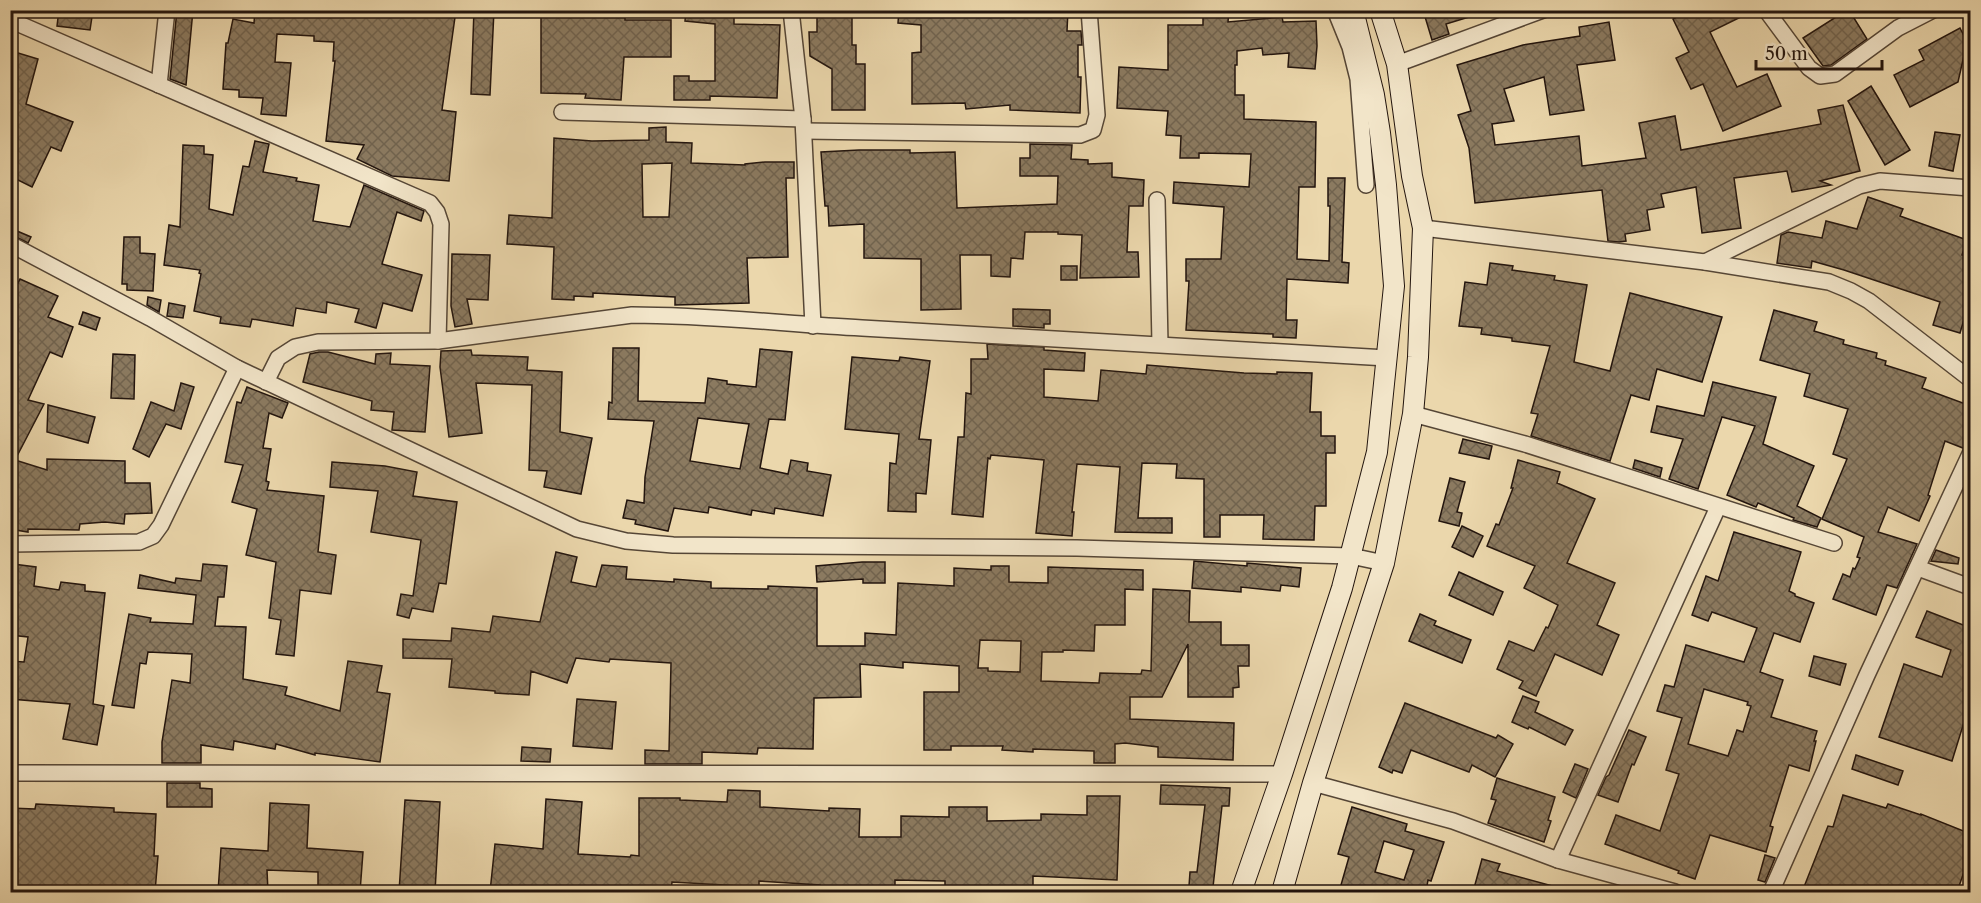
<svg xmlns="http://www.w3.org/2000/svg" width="1981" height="903" viewBox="0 0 1981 903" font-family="'Libre Caslon Text',serif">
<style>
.building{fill:url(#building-cross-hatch);stroke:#23150e;stroke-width:1.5;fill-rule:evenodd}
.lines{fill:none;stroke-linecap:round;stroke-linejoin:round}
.street-casing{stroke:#554636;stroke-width:18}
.secondary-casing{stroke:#23150e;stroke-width:22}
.street{stroke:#f2e5c9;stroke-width:15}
.secondary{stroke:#f2e5c9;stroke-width:20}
</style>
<defs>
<pattern id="building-cross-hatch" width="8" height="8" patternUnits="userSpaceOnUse" patternTransform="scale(1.5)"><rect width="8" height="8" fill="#8b7a60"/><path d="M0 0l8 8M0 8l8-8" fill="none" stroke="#71634e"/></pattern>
</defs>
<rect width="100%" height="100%" fill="#ebd7ac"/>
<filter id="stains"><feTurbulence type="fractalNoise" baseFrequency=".00333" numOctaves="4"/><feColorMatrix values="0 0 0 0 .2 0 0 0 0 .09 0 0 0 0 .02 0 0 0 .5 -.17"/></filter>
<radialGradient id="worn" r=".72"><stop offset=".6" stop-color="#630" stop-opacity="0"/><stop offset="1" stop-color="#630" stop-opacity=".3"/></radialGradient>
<!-- building -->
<g class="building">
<path d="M59 10H93L90 30 57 26Z"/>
<path d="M177 10H193L186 85 170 79Z"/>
<path d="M255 10 315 14V10H456L442 110 456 112 449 181 392 176 357 159 364 145 326 141 335 61H333L334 42 314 41V36L277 34 275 62 291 63 286 116 261 114 263 98 239 97V90L223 89 226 43H228L233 19 254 23Z"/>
<path d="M474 10H494L490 95 471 94Z"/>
<path d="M541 10 625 13V20H671V57H624L621 100 585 98 586 94 541 93Z"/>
<path d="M686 10 734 12V24L780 25 777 98 710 96V100H674V76H689V81H715V24L685 21Z"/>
<path d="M817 10H852V45H856V64H865V110H832V69L810 56 809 32H817Z"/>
<path d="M899 10H1068L1067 31H1081L1082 45H1078V77H1081L1080 113 1010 110V105L966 109 965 103 912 104V53L921 52V25L898 23Z"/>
<path d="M1203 10H1229L1228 22 1282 17 1283 22 1316 21 1317 46 1315 69 1288 67 1289 53 1263 55 1262 48 1237 51V65H1235V95H1244V119L1316 122 1315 187H1299L1297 259 1329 261 1330 206H1328V178H1345L1342 262 1349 263 1348 283 1287 279 1286 320H1297L1296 338 1273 337V334L1186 330 1189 281H1186V259H1221L1224 207 1173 203 1174 182 1249 187 1251 154 1199 153V158H1180L1181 136 1166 135 1168 111 1117 108 1119 67 1168 70V25H1203Z"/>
<path d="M1423 10H1478L1479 14 1446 24 1449 34 1432 40Z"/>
<path d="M1689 10H1755L1710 32 1737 87 1767 74 1781 106 1723 131 1703 84 1691 89 1676 58 1689 52 1673 19Z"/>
<path d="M1847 10H1849L1867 39 1831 65 1823 66 1803 38Z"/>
<path d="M1609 22 1615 60 1577 65 1584 110 1550 115 1544 77 1504 89 1514 121 1492 124 1495 145 1579 136 1582 166 1646 158 1639 123 1675 116 1681 150 1821 124 1818 110 1843 105 1860 171 1820 181 1831 185 1792 192 1787 171 1734 178 1741 228 1702 233 1696 187 1661 194 1664 207 1647 210 1650 230 1625 234 1626 241 1619 242 1608 241 1602 190 1475 203 1469 148 1458 115 1471 111 1457 65 1523 45 1580 36 1579 27Z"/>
<path d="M1960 28 1967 42 1958 82 1910 107 1894 75 1924 60 1919 50Z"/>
<path d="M18 53 38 59 26 104 73 122 61 151 51 147 32 187 10 176V79Z"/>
<path d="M1871 86 1910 150 1885 165 1848 101Z"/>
<path d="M666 127V142L692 143 691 163 745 165V164L765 162H794V178H786L788 257 747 258 749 303 675 305V297L593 293V297L574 296V300L552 299 554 247 507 244 509 215 552 218 554 138 592 141 649 140V128ZM672 163 669 217H643L642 164Z"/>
<path d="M1935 132 1960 135 1953 171 1929 166Z"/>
<path d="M255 141 269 144 263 172 297 178 296 181 319 185 313 221 350 227 364 185 424 211 421 221 397 212 382 264 422 275 412 311 383 303 376 328 355 322 359 309 327 302 326 313 296 308 293 326 252 319 250 327 220 323 221 317 194 311 201 274 199 273 200 270 164 265 169 225 180 227 183 145 204 146V154L213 155 209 209 233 215 243 166 249 167Z"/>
<path d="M1030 144 1072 145 1071 159 1088 160V164L1112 163V177L1144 180 1143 206H1129L1127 252H1138L1139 277 1080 278 1082 235 1058 234V232H1025L1023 259 1011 258 1010 277 991 276V255H960L961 309 921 310V259L864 258V224L829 226 828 206H825L821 152 859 150H910V153L955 152 957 208 1057 204 1058 176H1020V158H1030Z"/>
<path d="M1868 197 1903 209 1900 216 1967 240 1962 255 1971 257V284L1964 304 1968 306 1960 333 1933 325 1940 302 1844 270 1812 261 1811 268 1777 263 1781 235 1788 232 1822 238 1826 221 1857 229Z"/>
<path d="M10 228 31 237 28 243 10 234Z"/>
<path d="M124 237H140V253L155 254 153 291 127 290V284H122Z"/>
<path d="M452 254 490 255 488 300 467 299 472 324 455 327 451 306Z"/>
<path d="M1490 263 1513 266 1512 270 1555 276 1554 280 1587 285 1574 362 1610 371 1630 293 1722 317 1702 382 1657 369 1649 400 1631 395 1610 461 1531 436 1538 414 1531 413 1550 346 1512 341V338L1481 334 1482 328 1459 326 1465 282 1487 285Z"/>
<rect x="1061" y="266" width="16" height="14"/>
<path d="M20 279 58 296 48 317 73 327 62 357 50 352 28 400 44 404 15 460 47 470V459L125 461V483H150L152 513 125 514 124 524 105 522 80 524 79 530 28 529V532L10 529V299Z"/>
<path d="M148 297 161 300 159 312 147 305Z"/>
<path d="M169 303 185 306 183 318 167 316Z"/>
<path d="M1013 309 1050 310V324H1044V328L1013 326Z"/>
<path d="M1774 310 1817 322 1814 331 1844 340 1843 344 1877 353 1876 358 1886 361 1885 365 1926 378 1922 388 1971 406V433L1966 445 1963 448 1945 441 1928 495 1930 496 1919 521 1888 507 1878 532 1917 544 1897 588 1887 585 1876 615 1833 599 1843 574 1850 577 1853 568 1855 569 1860 558 1857 557 1864 537 1822 519 1847 459 1833 454 1848 409 1804 396 1810 374 1760 360Z"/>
<path d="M83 312 100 318 96 330 79 324Z"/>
<path d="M987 344 1044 347V350L1085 353 1084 371 1044 369V397L1098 401 1101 370 1146 374 1147 365 1244 373 1277 374V372L1312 373 1310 412H1321V436H1335V453H1326V506H1315L1314 540 1263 539 1264 515H1220V537H1204V479L1176 478 1177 464 1142 463 1138 518H1172V533L1115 532 1120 467 1077 464 1072 512H1074L1072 536 1036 533 1044 460 991 455 990 459 988 458 983 517 952 514 958 437H964L966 393 971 394V359H988Z"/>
<path d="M613 348H639L638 401 705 403 708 378 727 381V384L756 387 760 349 792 352 785 420 769 419 760 468 788 474 791 460 808 463 807 471 831 475 823 516 775 508 774 514 752 510 751 515 709 507 708 513 674 508 668 531 635 524 636 520 623 518 627 500 644 503 645 477 654 421 608 419 609 402 612 403ZM698 418 749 424 740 469 690 461Z"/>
<path d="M471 350 472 355 528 357 527 370 562 372 560 432 592 438 581 494 544 487 547 471 529 470 532 385 476 383 482 433 449 437 440 367 441 351Z"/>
<path d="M319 352H328L375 364 376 354 391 353 390 364 430 366 425 432 392 430 394 412 371 410 372 401 303 382 310 354Z"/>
<path d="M113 354 135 355 134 399 111 398Z"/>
<path d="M852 357 899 361 900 357 930 361 919 439 931 440 926 494 916 493V512L888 511 890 463 896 464 899 434 845 429Z"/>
<path d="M1713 382 1776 397 1763 444 1814 466 1797 506 1821 518 1817 527 1793 520 1794 518 1758 503 1756 507 1727 495 1755 426 1722 417 1698 489 1669 479 1683 439 1651 432 1657 406 1704 416Z"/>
<path d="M181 383 194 387 181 429 166 424 149 457 133 449 151 402 174 411Z"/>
<path d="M247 387 288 403 282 418 269 413 263 448 271 449 266 481 269 482 267 490 324 496 318 552 336 555 331 594 300 590 294 656 276 654 281 620 269 618 276 562 246 555 257 509 232 502 243 465 225 462 237 402 241 403Z"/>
<path d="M48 405 95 417 88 443 47 432Z"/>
<path d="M1463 439 1492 446 1489 459 1459 453Z"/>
<path d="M1518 460 1560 472 1557 483 1595 499 1567 563 1615 583 1597 625 1619 635 1602 675 1555 654 1536 696 1519 688 1523 681 1497 669 1509 641 1534 651 1546 627 1548 628 1558 605 1524 588 1535 566 1487 546 1496 524 1499 525 1513 488H1511Z"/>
<path d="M1635 460 1662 468 1660 477 1633 468Z"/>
<path d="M332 462 385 466 417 472 413 496 457 502 446 584 439 583 433 612 412 608 409 618 397 615 401 594 413 596 421 540 371 532 378 491 330 487Z"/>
<path d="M1450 478 1465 482 1457 512 1462 513 1459 526 1439 521Z"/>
<path d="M1462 526 1483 536 1473 557 1452 547Z"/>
<path d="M1734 532 1801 552 1789 591 1795 594V596L1814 603 1800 642 1774 633 1760 672 1783 680 1771 717 1817 731 1814 741H1816L1809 771 1789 765 1770 826 1773 827 1766 852 1710 835 1695 879 1678 873 1679 871 1605 844 1616 815 1660 831 1679 774 1666 770 1682 718 1657 711 1665 685 1674 687 1686 645 1744 662 1757 628 1712 612 1708 621 1692 615 1706 576 1718 581ZM1704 689 1748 702 1747 705 1751 706 1743 732 1737 730 1728 756 1688 744Z"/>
<path d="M1936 550 1959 558 1958 564 1931 561Z"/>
<path d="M556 552 577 557 571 582 596 587 602 565 627 567 626 579 674 582V579L711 582V588L768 589V586L817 588V646H865V633L896 635 898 583 954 586V568L991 570V566H1009V582L1048 583V567L1143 570V590L1125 589V625H1095L1094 651 1063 650V652H1042L1041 681 1099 683 1100 673 1141 674 1142 670 1151 671 1153 589 1190 591 1189 622H1221V645H1249V666H1238L1239 687 1233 688V697H1188V644L1162 697H1130V719L1234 723 1233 760 1158 757V747L1125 743 1115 744V763H1094V751L1033 749V752L1002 750 1003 746H951V750H924V692H959V666L903 662V668L860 664 861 697 814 698 813 749 758 748 757 754 702 752V764H645V750L669 751 671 663 610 659 609 662 576 658 567 683 531 671 529 695 495 693V691L449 687 452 659 403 658V639L451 641 452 628 490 632 493 616 540 622ZM980 640 1021 641 1020 672 988 671V668H978Z"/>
<path d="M1194 561 1247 566V563L1301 568 1299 587 1281 585 1280 591 1241 587V592L1192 588Z"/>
<path d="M862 562H885V583H863V579L817 582 816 566Z"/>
<path d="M13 564 36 567 34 586 59 590 61 582 85 585V591L105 593 93 704 104 706 97 745 63 739 70 704 10 699V661L24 662 28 637 10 635V586Z"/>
<path d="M203 564 227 566 224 597H218L215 626 246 627 243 679 287 687 285 695 340 711 348 661 382 666 377 692 390 694 380 762 315 753V755L276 744 275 749 234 741 233 750 201 745V763H162V742L172 680 190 683 192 654 148 652 146 664 140 663 134 708 112 705 129 614 151 618 150 622 193 624 196 595 138 588 140 575 175 583 176 578 201 581Z"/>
<path d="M1459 572 1503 592 1493 615 1449 595Z"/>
<path d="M1927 611 1971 628V708L1967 719H1965L1952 761 1879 737 1904 664 1942 677 1951 650 1916 637Z"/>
<path d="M1420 614 1436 621 1434 625 1471 640 1462 663 1409 641Z"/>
<path d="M1814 656 1846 664 1840 685 1809 676Z"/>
<path d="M1523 696 1539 702 1535 712 1573 730 1565 745 1529 727 1528 729 1512 722Z"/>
<path d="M577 699 616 702 612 749 573 746Z"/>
<path d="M1405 703 1496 738 1498 735 1513 744 1495 777 1472 765 1469 772 1411 750 1402 773 1393 770 1392 773 1379 767Z"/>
<path d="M1629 730 1646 737 1634 765 1632 764 1618 802 1598 795 1606 777 1609 775Z"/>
<path d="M522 747 551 749 550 762 521 761Z"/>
<path d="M1856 755 1903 771 1898 785 1852 769Z"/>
<path d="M1575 764 1588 769 1576 798 1563 792Z"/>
<path d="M1497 778 1555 797 1548 820 1551 821 1544 842 1488 823 1496 800 1491 799Z"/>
<path d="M167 783H200V788L212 789V807H167Z"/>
<path d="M1161 785 1230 788 1229 806H1222L1213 887 1205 886V892H1190L1191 886H1189L1190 872H1197L1205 805 1160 804Z"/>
<path d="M728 790 760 791V807L829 811V808L860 809 859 837H901V816L949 817V807H987V821L1041 820V814L1087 815V796H1120L1117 880 1033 876V892H945V881L895 880V892H821L820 885 759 881V887L672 882 671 892H597L535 888V892H490L495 844 543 849 546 799 582 802 578 854 630 857 631 855 639 856V798H680V800L727 802Z"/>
<path d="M1843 795 1886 808 1888 804 1921 815V814L1971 834V871L1965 869 1957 892H1802L1828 826 1833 827Z"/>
<path d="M405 800 440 802 435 892H399Z"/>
<path d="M270 803 309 805 307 848 363 852 360 892H318V872L267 870 268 892H218L221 848 268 851Z"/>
<path d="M36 804 114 808V812L156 814 154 856H158L155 892 102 887V892H10V808L35 809Z"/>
<path d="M1352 807 1407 824 1405 831 1444 842 1431 881 1428 880 1427 886 1436 888 1435 892H1339L1349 857 1338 854ZM1384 841 1414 850 1404 880 1375 872Z"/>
<path d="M1765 855 1775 858 1765 882 1758 880Z"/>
<path d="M1482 859 1500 864 1497 871 1560 888 1559 892H1473Z"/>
</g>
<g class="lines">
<!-- street casing -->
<g class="street-casing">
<g id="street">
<path d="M791 10 803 119 813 326"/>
<path d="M1335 10 1350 47 1358 79 1366 185"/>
<path d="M1766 10 1809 68 1820 76 1835 74 1898 28 1933 10"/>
<path d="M10 20 430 203 437 212 441 224 438 341"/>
<path d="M1397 64 1543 10"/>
<path d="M159 85 167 10"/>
<path d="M562 112 803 119"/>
<path d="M804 131 1080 135 1093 130 1097 115 1089 10"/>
<path d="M1157 200 1160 344"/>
<path d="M1423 228 1705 262 1829 282 1851 291 1869 301 1970 379"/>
<path d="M10 244 150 318 237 368 577 529 626 541 673 545 1077 548 1351 556 1384 563"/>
<path d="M1705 262 1859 186 1880 181 1970 188"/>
<path d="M266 382 278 358 295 347 318 342 438 341 632 315C709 315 786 324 862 328 1037 337 1212 347 1387 358"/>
<path d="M1413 414 1525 444 1834 543"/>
<path d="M10 544 139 542 153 536 161 525 237 368"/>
<path d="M1918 568 1970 587"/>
<path d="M10 773 1282 774"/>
<path d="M1313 783 1453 821 1558 860 1675 892"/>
<path d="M1558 860 1718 507"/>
<path d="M1771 892 1867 675 1970 454"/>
</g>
</g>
<!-- secondary casing -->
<g class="secondary-casing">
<g id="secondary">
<path d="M1241 892 1282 774 1342 588 1377 452 1394 286 1386 185 1380 133 1374 95 1353 10"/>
<path d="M1282 892 1313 783 1384 563 1413 414 1418 357 1423 228 1412 176 1397 64 1380 10"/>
</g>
</g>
<!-- street -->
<use href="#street" class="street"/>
<!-- secondary -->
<use href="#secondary" class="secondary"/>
</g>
<!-- margin -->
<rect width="1981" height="903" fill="none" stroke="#ebd7ac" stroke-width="36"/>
<rect x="12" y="12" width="1957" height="879" fill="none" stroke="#23150e" stroke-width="3"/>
<rect x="18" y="18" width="1945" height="867" fill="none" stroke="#23150e" stroke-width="1.5"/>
<!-- scale -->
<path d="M1756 60v9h126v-9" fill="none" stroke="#23150e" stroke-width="3"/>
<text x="1765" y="60" font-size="18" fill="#23150e" stroke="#f2e5c9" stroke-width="4.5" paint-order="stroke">50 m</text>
<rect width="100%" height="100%" filter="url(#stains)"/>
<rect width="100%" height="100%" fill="url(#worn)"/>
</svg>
